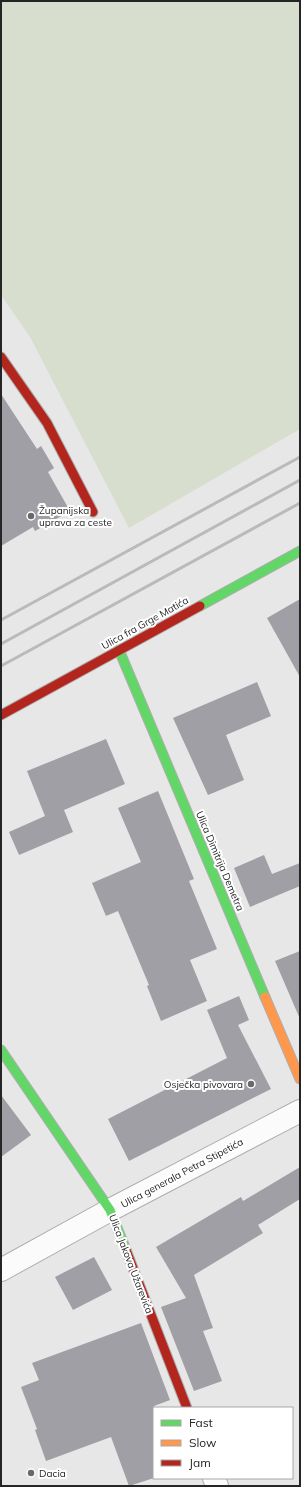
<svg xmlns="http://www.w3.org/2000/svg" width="301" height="1487" viewBox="0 0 301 1487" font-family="Mulish,sans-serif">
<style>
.green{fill:#d8dece}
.building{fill:#a09fa5}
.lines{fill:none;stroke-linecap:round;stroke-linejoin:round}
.street-casing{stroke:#aeaeaf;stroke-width:24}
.fast-casing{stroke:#aeaeaf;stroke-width:11}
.slow-casing{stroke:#aeaeaf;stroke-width:11}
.jam-casing{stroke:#aeaeaf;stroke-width:11}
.street{stroke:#fbfbfc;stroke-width:22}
.fast{stroke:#63d668;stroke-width:9}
.slow{stroke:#ff974d;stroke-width:9}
.jam{stroke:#b3261e;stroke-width:9}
.rail{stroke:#bababa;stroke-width:3}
.poi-dot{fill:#696969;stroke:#fff;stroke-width:1.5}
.labels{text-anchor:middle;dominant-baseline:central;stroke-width:4;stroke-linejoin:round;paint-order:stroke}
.poi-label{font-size:10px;fill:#252525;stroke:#fff;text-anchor:start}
.street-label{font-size:10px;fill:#252525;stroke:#fff}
</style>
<rect width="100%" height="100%" fill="#e7e7e8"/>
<!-- green -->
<path class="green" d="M1 1H300V429L129 528 30 337 1 295Z"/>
<!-- building -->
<g class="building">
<path d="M1 394 37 449 41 446 54 468 48 472 70 511 35 531 33 527 1 546Z"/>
<path d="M300 599V677L267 618Z"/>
<path d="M257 682 271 716 226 735 244 780 208 795 173 718Z"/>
<path d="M106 739 125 784 64 810 73 832 19 855 9 832 45 816 27 771Z"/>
<path d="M158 791 194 879 189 881 217 949 190 960 207 1001 161 1021 147 986 149 985 118 911 106 916 92 883 141 862 118 808Z"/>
<path d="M264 855 272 874 300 863V886L250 907 234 868Z"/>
<path d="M300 951V1019L275 961Z"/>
<path d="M239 996 249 1020 238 1025 271 1089 129 1161 108 1119 227 1058 207 1010Z"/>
<path d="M1 1095 31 1135 1 1157Z"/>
<path d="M300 1167V1199L258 1225 263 1233 194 1275 213 1328 203 1331 222 1381 194 1391 161 1307 186 1298 156 1247 241 1197 243 1201Z"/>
<path d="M94 1257 112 1290 73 1310 55 1277Z"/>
<path d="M141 1323 170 1400 154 1406V1478L129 1486 111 1437 46 1461 35 1430 37 1429 21 1387 39 1380 32 1363Z"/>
</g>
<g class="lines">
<!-- street casing -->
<g class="street-casing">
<g id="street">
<path d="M1 1270 110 1210 300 1111"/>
<path d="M214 1478 217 1486"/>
</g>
</g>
<!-- fast casing -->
<g class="fast-casing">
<g id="fast">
<path d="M200 606 300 551"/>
<path d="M119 650 265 997"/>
<path d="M1 1050 110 1210 126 1250"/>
</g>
</g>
<!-- slow casing -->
<g class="slow-casing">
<path id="slow" d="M265 997 300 1079"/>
</g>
<!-- jam casing -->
<g class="jam-casing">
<g id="jam">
<path d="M1 357 47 423 93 512"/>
<path d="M1 715 200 606"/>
<path d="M126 1250 187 1408"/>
</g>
</g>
<!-- street -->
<use href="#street" class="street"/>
<!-- fast -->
<use href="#fast" class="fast"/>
<!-- slow -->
<use href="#slow" class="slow"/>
<!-- jam -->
<use href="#jam" class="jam"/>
<!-- rail -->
<g class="rail">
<path d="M1 620 300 457"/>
<path d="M1 644 300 480"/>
<path d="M1 666 300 503"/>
</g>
</g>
<!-- markers -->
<g class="poi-dot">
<circle cx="31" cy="516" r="4"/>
<circle cx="251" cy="1084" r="4"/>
<circle cx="31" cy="1473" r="4"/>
</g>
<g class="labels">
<!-- poi labels -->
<g class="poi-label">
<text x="39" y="510">Županijska<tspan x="39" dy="12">uprava za ceste</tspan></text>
<text x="243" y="1084" text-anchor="end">Osječka pivovara</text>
<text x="39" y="1473">Dacia</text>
</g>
<!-- street labels -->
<g class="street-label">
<text transform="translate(145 623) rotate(-29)">Ulica fra Grge Matića</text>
<text transform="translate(220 861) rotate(67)">Ulica Dimitrija Demetra</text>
<text transform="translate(182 1173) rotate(-28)">Ulica generala Petra Stipetića</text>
<text transform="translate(131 1264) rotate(69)">Ulica Jakova Užarevića</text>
</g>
</g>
<!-- border -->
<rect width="301" height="1487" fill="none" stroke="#252525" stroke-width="4"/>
<!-- legend -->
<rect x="153" y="1407" width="140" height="72" fill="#ffffff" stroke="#a8a8a8"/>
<rect x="161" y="1420" width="20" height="6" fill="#63d668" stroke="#a8a8a8"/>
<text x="189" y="1427" font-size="12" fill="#252525">Fast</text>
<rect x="161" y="1440" width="20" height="6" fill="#ff974d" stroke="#a8a8a8"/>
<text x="189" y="1447" font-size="12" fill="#252525">Slow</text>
<rect x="161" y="1460" width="20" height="6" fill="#b3261e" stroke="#a8a8a8"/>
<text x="189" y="1467" font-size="12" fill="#252525">Jam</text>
</svg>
